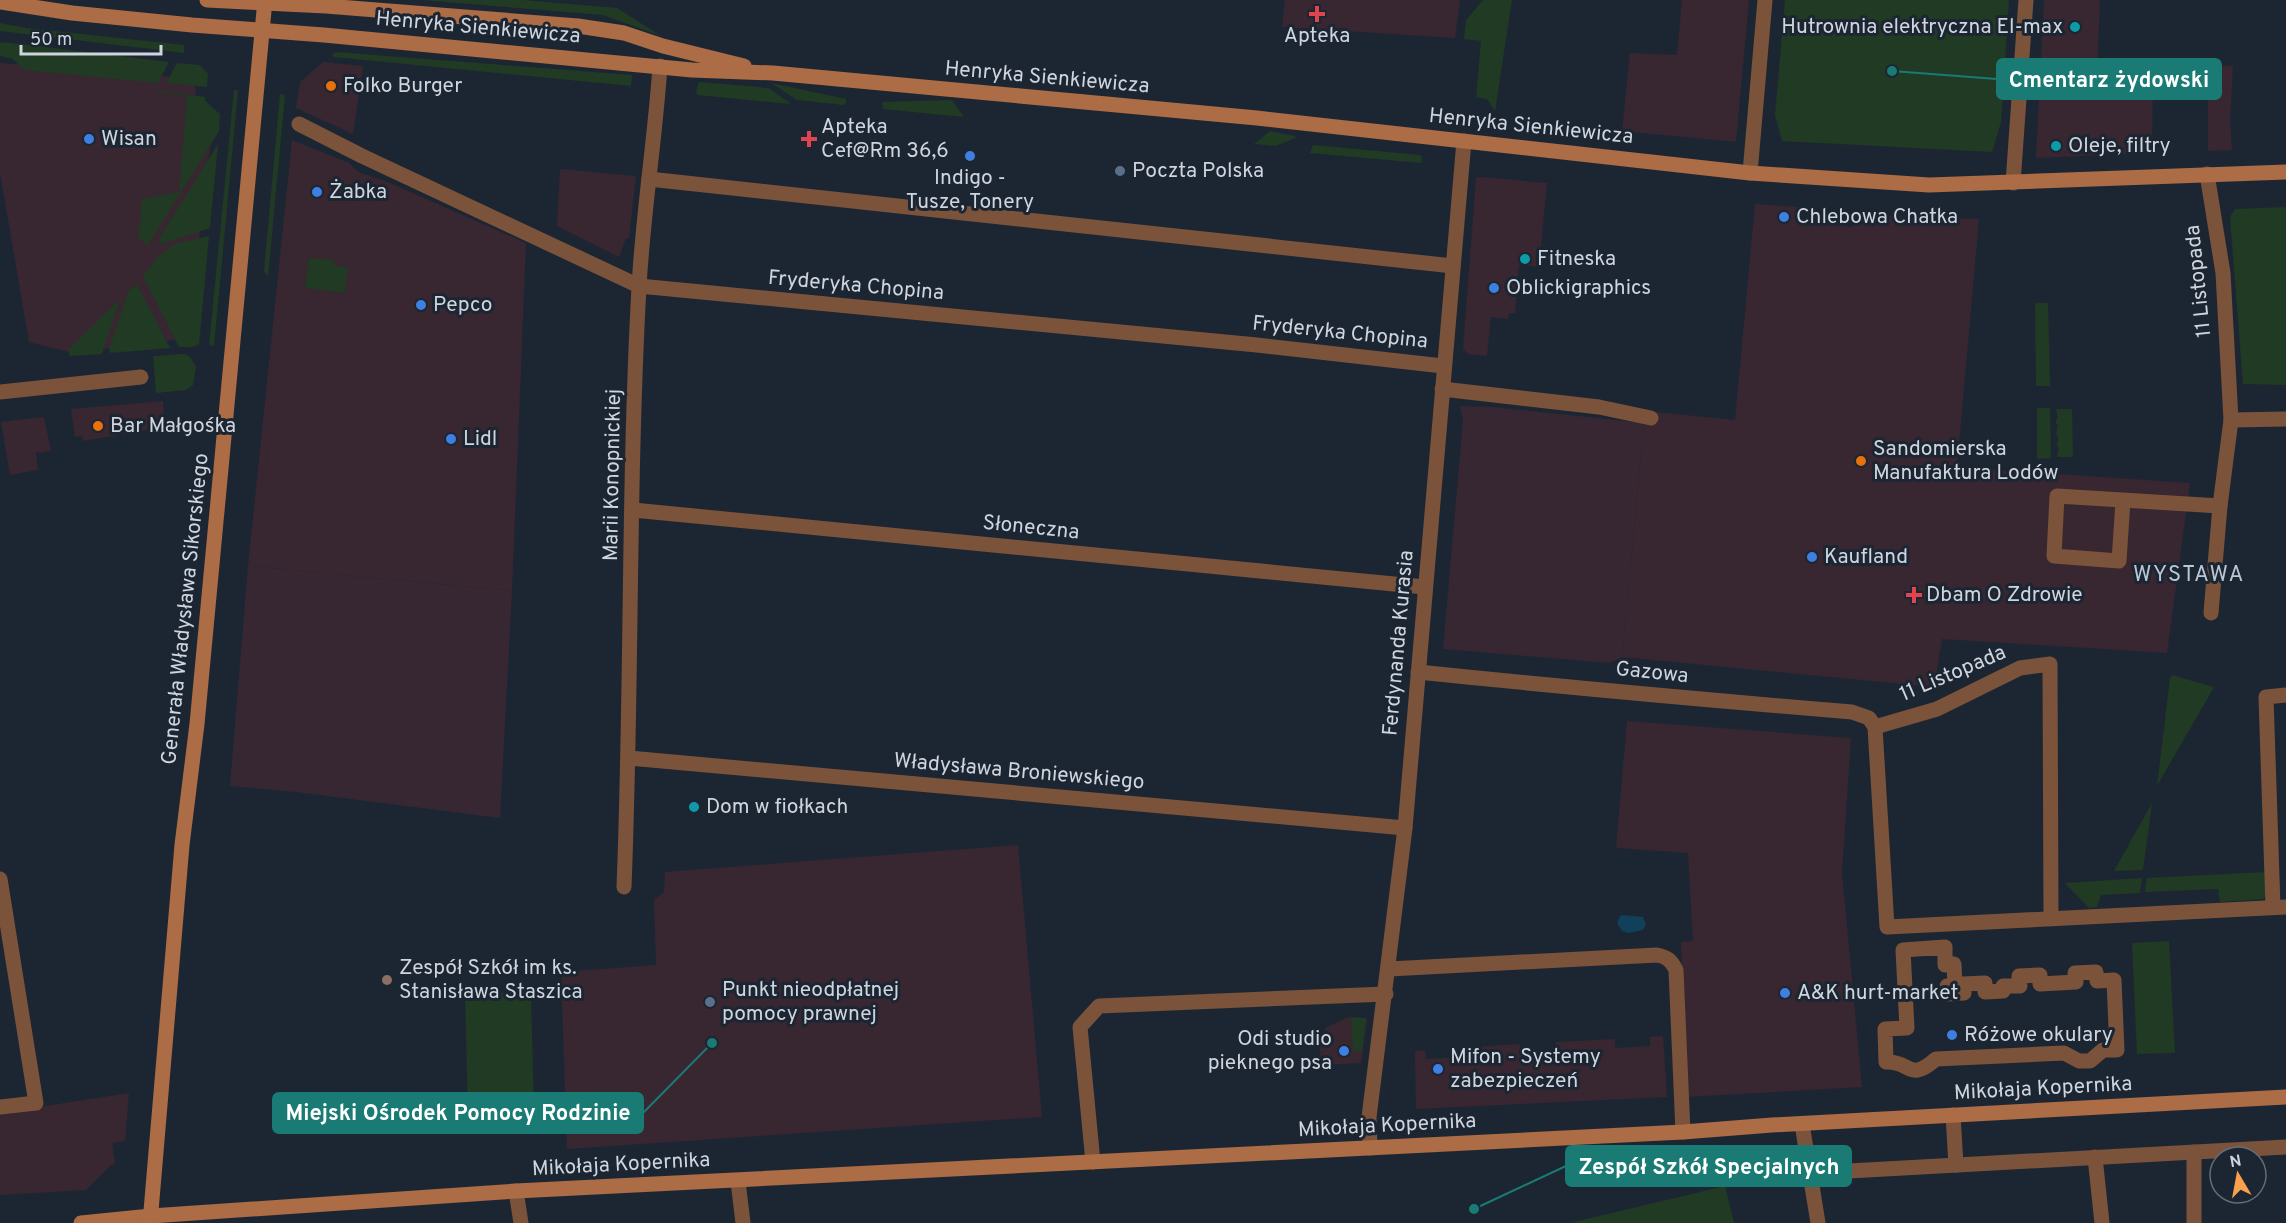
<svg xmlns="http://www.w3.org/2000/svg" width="2286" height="1223" viewBox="0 0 2286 1223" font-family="Overpass,sans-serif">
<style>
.commercial{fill:#382630}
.industrial{fill:#362733}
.green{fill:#203a24}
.water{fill:#10405a}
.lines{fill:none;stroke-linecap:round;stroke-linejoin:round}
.street{stroke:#7b533b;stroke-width:15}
.secondary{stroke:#ac6c45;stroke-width:15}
.health-dot{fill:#e0444e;stroke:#1c2633;stroke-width:2}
.culture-dot{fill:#0f9aa8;stroke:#1c2633;stroke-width:2}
.food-dot{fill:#e8710a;stroke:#1c2633;stroke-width:2}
.shop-dot{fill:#3f7fe0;stroke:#1c2633;stroke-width:2}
.service-dot{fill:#5c6f8a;stroke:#1c2633;stroke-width:2}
.education-dot{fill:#8d6e63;stroke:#1c2633;stroke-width:2}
.labels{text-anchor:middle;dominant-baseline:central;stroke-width:6;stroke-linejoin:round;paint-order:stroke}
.poi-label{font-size:21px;fill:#cfd5de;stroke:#1c2633;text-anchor:start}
.street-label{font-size:21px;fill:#cfd5de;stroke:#1c2633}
.neighbourhood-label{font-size:22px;letter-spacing:1.5px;fill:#bac7d8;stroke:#1c2633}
.leader{fill:none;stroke:#197b74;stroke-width:2}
.callout-dot{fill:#197b74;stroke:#1c2633;stroke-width:2}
.callout{fill:#197b74;stroke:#197b74;stroke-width:2}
.callout-label{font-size:22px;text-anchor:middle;font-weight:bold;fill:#fff}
</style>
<rect width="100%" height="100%" fill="#1c2633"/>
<!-- commercial -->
<g class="commercial">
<path d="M1285 0H1460L1455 38 1282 27Z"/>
<path d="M1682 0H1749L1736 142 1622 131 1630 53 1677 55Z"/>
<path d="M2044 0H2100L2097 70 2153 67 2152 153 2036 158Z"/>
<path d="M323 62 363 66 353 134 296 108 300 82Z"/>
<path d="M0 63 188 78 196 89 195 114 212 132 187 338 73 353 29 342 0 173Z"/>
<path d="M2208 66H2233L2230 120 2232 150 2208 151Z"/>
<path d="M292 140 349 163 358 172 388 182 526 243 512 591 248 566Z"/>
<path d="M560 169 636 176 629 238H626L619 257 557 226Z"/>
<path d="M1482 177 1547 183 1539 267 1519 265 1515 313H1509L1508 319 1491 317 1487 356 1468 354 1463 349 1476 178Z"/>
<path d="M1755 204 1799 207 1803 222 1852 227 1860 215 1979 219 1957 467 2190 483 2167 653 1942 639 1934 687 1622 657 1645 411 1735 420Z"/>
<path d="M163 401 164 418 161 428 83 441 82 436 75 437 71 409Z"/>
<path d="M44 417 51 451 36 453 38 470 10 475 1 422Z"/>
<path d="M1627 721 1851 738 1842 873 1862 1087 1686 1097 1681 942 1693 941 1688 853 1616 848Z"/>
<path d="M1018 845 1042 1117 567 1149 561 972 656 965 654 900 664 892 665 872Z"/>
<path d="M1348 1017 1367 1019 1361 1063 1321 1065 1319 1038 1327 1027Z"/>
<path d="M1663 1036 1667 1097 1416 1109 1415 1051 1425 1050 1426 1059 1461 1057 1460 1048 1520 1044 1521 1053 1556 1051V1042L1615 1039V1048L1650 1046V1037Z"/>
<path d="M129 1093 125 1141 112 1143 115 1164 111 1165 86 1190 0 1195V1109L32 1108Z"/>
</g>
<!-- industrial -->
<g class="industrial">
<path d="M1460 406 1492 407 1644 423 1622 657 1610 663 1443 649 1463 421Z"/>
<path d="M248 566 512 591 500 818 296 792 230 786Z"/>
</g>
<!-- green -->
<g class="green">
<path d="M421 0H523L617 8 661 36 603 15Z"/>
<path d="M1483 0H1512L1495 111 1487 99 1476 97 1481 41 1464 39 1466 20Z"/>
<path d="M1785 0H2009L2001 122 1992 152 1782 141 1775 115Z"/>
<path d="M0 23 26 28 184 45V53L0 31Z"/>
<path d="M0 42 20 44 169 62 158 83 24 70 13 59 0 56Z"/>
<path d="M336 52 632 75 631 86 334 57 332 55Z"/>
<path d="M177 63 200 65 208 74 207 87 166 83Z"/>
<path d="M699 82 769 88 791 104 698 95 696 92Z"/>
<path d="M771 83 846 99V103L844 105 797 100Z"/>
<path d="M234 90H238L214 346 209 345Z"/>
<path d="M157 91 205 97V101L220 114 219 131 148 245 138 238 142 199 179 192 187 96 157 93Z"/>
<path d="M280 94 285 95 268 277 264 271Z"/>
<path d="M952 100 964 117 883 109 882 102Z"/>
<path d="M1270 131 1295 136 1296 138 1275 146 1254 144Z"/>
<path d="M218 144 210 228 161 244 159 242 161 236Z"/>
<path d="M1313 145 1420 155 1422 157 1421 163 1310 153Z"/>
<path d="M2286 207V385L2243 384 2230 217 2235 209Z"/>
<path d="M209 236 199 345 191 347H179L143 277 144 274 157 258 174 244Z"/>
<path d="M309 258 334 260V266L348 267 345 293 305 288Z"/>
<path d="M137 284 170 348 110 353 109 349 129 290Z"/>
<path d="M120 299 102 354 70 356 68 351 70 348Z"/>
<path d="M2035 303H2048L2050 386H2036Z"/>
<path d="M183 354 189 356 196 366 193 385 186 390 156 393 153 356Z"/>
<path d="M2037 408H2050L2051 458 2037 459Z"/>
<path d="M2056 409H2072L2073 457H2057L2059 447H2057L2058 436 2056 435 2058 425 2056 424V419H2058Z"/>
<path d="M2172 675 2214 687 2157 786 2170 678Z"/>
<path d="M2152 803 2143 870 2114 871Z"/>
<path d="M2266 872V896L2263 899 2220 902 2218 889 2145 892 2147 878Z"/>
<path d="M2142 878 2140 893 2101 895 2097 907 2089 908 2065 883Z"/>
<path d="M2169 941 2175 1053 2137 1054 2132 943Z"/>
<path d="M531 992 534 1114 468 1115 465 993Z"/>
<path d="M1351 1017 1366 1018 1362 1051H1353Z"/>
<path d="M1725 1186 1734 1223H1570Z"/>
</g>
<!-- water -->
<path class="water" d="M1623 915 1643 917 1646 925 1643 930 1629 933 1622 931 1617 923 1620 916Z"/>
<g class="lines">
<!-- street -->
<g class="street">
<path d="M299 124 362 156 639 286 1257 345 1443 366"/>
<path d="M1750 173 1765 0"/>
<path d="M2207 174 2223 273 2231 420 2220 506 2211 613"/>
<path d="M649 179 1453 266"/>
<path d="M2013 183 2026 0"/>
<path d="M1442 389 1599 407 1651 418"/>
<path d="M0 392 141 377"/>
<path d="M2231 420 2286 419"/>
<path d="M2123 501 2119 561 2054 556 2057 496 2220 506"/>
<path d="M633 510 1425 587"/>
<path d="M1418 672C1563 687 1707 700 1852 712L1869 718 1875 727 1887 927 2286 907"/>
<path d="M1875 727 1937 709 2020 668 2050 664 2051 917"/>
<path d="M629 758 1405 828"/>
<path d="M0 879 36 1103 0 1107"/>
<path d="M624 887C632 687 628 487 639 287 643 213 655 140 660 66"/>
<path d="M2273 907 2266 697 2286 695"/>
<path d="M1945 947V965L1954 964 1955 985 1947 986V994L1964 993 1963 984 1985 983V992L2003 991V986H2020L2019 976 2040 975V984L2076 982 2075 973 2096 972 2097 981 2114 980 2117 1050H2103L2090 1061H2079L2064 1053 1936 1059C1908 1083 1912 1061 1886 1062L1885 1029 1907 1028 1903 950Z"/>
<path d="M1389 969 1657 955C1667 957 1671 960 1676 970L1683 1132"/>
<path d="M1953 1115 1956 1165"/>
<path d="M1802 1124 1818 1223"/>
<path d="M1370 1148 1369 1117 1405 828 1464 141"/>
<path d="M2095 1157 2102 1223"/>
<path d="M1093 1162 1080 1027 1099 1006 1386 994"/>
<path d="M1849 1171 2286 1147"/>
<path d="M738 1181 743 1223"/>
<path d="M516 1191 521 1223"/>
<path d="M2194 1223V1152"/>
</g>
<!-- secondary -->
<g class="secondary">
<path d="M207 0 326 6 578 26 624 33 663 46 744 66"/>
<path d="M0 2 72 13 192 25 324 35 692 70 773 73 1257 118 1750 173 1929 185 2286 172"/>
<path d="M81 1223 151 1216 516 1191 1683 1132 1772 1125 2286 1097"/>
<path d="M150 1223 182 845 197 724 265 0"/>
</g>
</g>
<!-- markers -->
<g class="health-dot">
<path d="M1314 5h6v6h6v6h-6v6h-6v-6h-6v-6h6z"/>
<path d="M806 130h6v6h6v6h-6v6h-6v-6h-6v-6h6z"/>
<path d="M1911 586h6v6h6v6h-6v6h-6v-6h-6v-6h6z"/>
</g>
<g class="culture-dot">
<circle cx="2075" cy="27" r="6"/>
<circle cx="2056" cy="146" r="6"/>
<circle cx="1525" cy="259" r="6"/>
<circle cx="694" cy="807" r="6"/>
</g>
<g class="food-dot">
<circle cx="331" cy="86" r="6"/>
<circle cx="98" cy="426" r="6"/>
<circle cx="1861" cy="461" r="6"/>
</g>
<g class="shop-dot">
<circle cx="89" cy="139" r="6"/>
<circle cx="970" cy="156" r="6"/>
<circle cx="317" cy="192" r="6"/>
<circle cx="1784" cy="217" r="6"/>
<circle cx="1494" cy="288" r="6"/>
<circle cx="421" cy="305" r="6"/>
<circle cx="451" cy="439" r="6"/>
<circle cx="1812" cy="557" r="6"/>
<circle cx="1785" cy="993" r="6"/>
<circle cx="1952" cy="1035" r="6"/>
<circle cx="1344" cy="1051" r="6"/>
<circle cx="1438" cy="1069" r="6"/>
</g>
<g class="service-dot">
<circle cx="1120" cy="171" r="6"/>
<circle cx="710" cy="1002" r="6"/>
</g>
<circle class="education-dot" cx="387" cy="980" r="6"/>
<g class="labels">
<!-- poi labels -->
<g class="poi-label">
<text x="2063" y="27" text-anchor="end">Hutrownia elektryczna El-max</text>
<text x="1317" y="36" text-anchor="middle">Apteka</text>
<text x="343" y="86">Folko Burger</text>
<text x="821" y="127">Apteka<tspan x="821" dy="24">Cef@Rm 36,6</tspan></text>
<text x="101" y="139">Wisan</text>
<text x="2068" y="146">Oleje, filtry</text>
<text x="1132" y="171">Poczta Polska</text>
<text x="970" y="178" text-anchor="middle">Indigo -<tspan x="970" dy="24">Tusze, Tonery</tspan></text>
<text x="329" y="192">Żabka</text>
<text x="1796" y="217">Chlebowa Chatka</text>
<text x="1537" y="259">Fitneska</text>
<text x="1506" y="288">Oblickigraphics</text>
<text x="433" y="305">Pepco</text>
<text x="110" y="426">Bar Małgośka</text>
<text x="463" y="439">Lidl</text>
<text x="1873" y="449">Sandomierska<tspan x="1873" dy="24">Manufaktura Lodów</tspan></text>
<text x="1824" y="557">Kaufland</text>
<text x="1926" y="595">Dbam O Zdrowie</text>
<text x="706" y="807">Dom w fiołkach</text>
<text x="399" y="968">Zespół Szkół im ks.<tspan x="399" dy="24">Stanisława Staszica</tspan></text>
<text x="722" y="990">Punkt nieodpłatnej<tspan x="722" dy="24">pomocy prawnej</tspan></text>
<text x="1797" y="993">A&amp;K hurt-market</text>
<text x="1964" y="1035">Różowe okulary</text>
<text x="1332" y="1039" text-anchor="end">Odi studio<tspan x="1332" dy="24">pieknego psa</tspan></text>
<text x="1450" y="1057">Mifon - Systemy<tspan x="1450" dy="24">zabezpieczeń</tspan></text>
</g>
<!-- street labels -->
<g class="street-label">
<text transform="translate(478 28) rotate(5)">Henryka Sienkiewicza</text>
<text transform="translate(1047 78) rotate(5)">Henryka Sienkiewicza</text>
<text transform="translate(1531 127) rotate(6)">Henryka Sienkiewicza</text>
<text transform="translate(2199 281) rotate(-96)">11 Listopada</text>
<text transform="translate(856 286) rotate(5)">Fryderyka Chopina</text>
<text transform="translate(1340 333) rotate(6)">Fryderyka Chopina</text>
<text transform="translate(613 475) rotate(-89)">Marii Konopnickiej</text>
<text transform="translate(1031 528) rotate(6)">Słoneczna</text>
<text transform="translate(186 609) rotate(-84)">Generała Władysława Sikorskiego</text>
<text transform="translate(1399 643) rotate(-85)">Ferdynanda Kurasia</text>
<text transform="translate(1652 673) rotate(6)">Gazowa</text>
<text transform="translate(1953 674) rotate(-23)">11 Listopada</text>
<text transform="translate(1019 772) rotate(5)">Władysława Broniewskiego</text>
<text transform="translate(2043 1089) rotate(-3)">Mikołaja Kopernika</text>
<text transform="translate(1387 1126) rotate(-3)">Mikołaja Kopernika</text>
<text transform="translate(621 1165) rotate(-3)">Mikołaja Kopernika</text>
</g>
<!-- neighbourhood labels -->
<g class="neighbourhood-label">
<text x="2189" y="575">WYSTAWA</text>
</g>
</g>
<!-- callouts -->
<path class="leader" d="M1892 71L1997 79M712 1043L643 1113M1474 1209L1566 1166"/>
<g class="callout-dot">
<circle cx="1892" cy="71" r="6"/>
<circle cx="712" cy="1043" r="6"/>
<circle cx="1474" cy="1209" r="6"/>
</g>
<g class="callout">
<rect x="1997" y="59" width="224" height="40" rx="6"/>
<rect x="273" y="1093" width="370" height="40" rx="6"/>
<rect x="1566" y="1146" width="285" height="40" rx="6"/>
</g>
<g class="callout-label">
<text x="2109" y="87">Cmentarz żydowski</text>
<text x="458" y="1120">Miejski Ośrodek Pomocy Rodzinie</text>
<text x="1709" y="1174">Zespół Szkół Specjalnych</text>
</g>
<!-- north arrow -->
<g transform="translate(2238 1175) rotate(350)"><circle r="28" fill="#1c2633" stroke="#646c77" stroke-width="1.5"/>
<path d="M0-4.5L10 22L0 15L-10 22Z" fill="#f9a04c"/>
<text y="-9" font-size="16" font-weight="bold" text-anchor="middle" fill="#cfd5de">N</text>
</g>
<!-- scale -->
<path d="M21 45v9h140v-9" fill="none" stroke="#cfd5de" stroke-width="3"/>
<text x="30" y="45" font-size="18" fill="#cfd5de" stroke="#1c2633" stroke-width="4.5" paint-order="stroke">50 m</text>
</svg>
